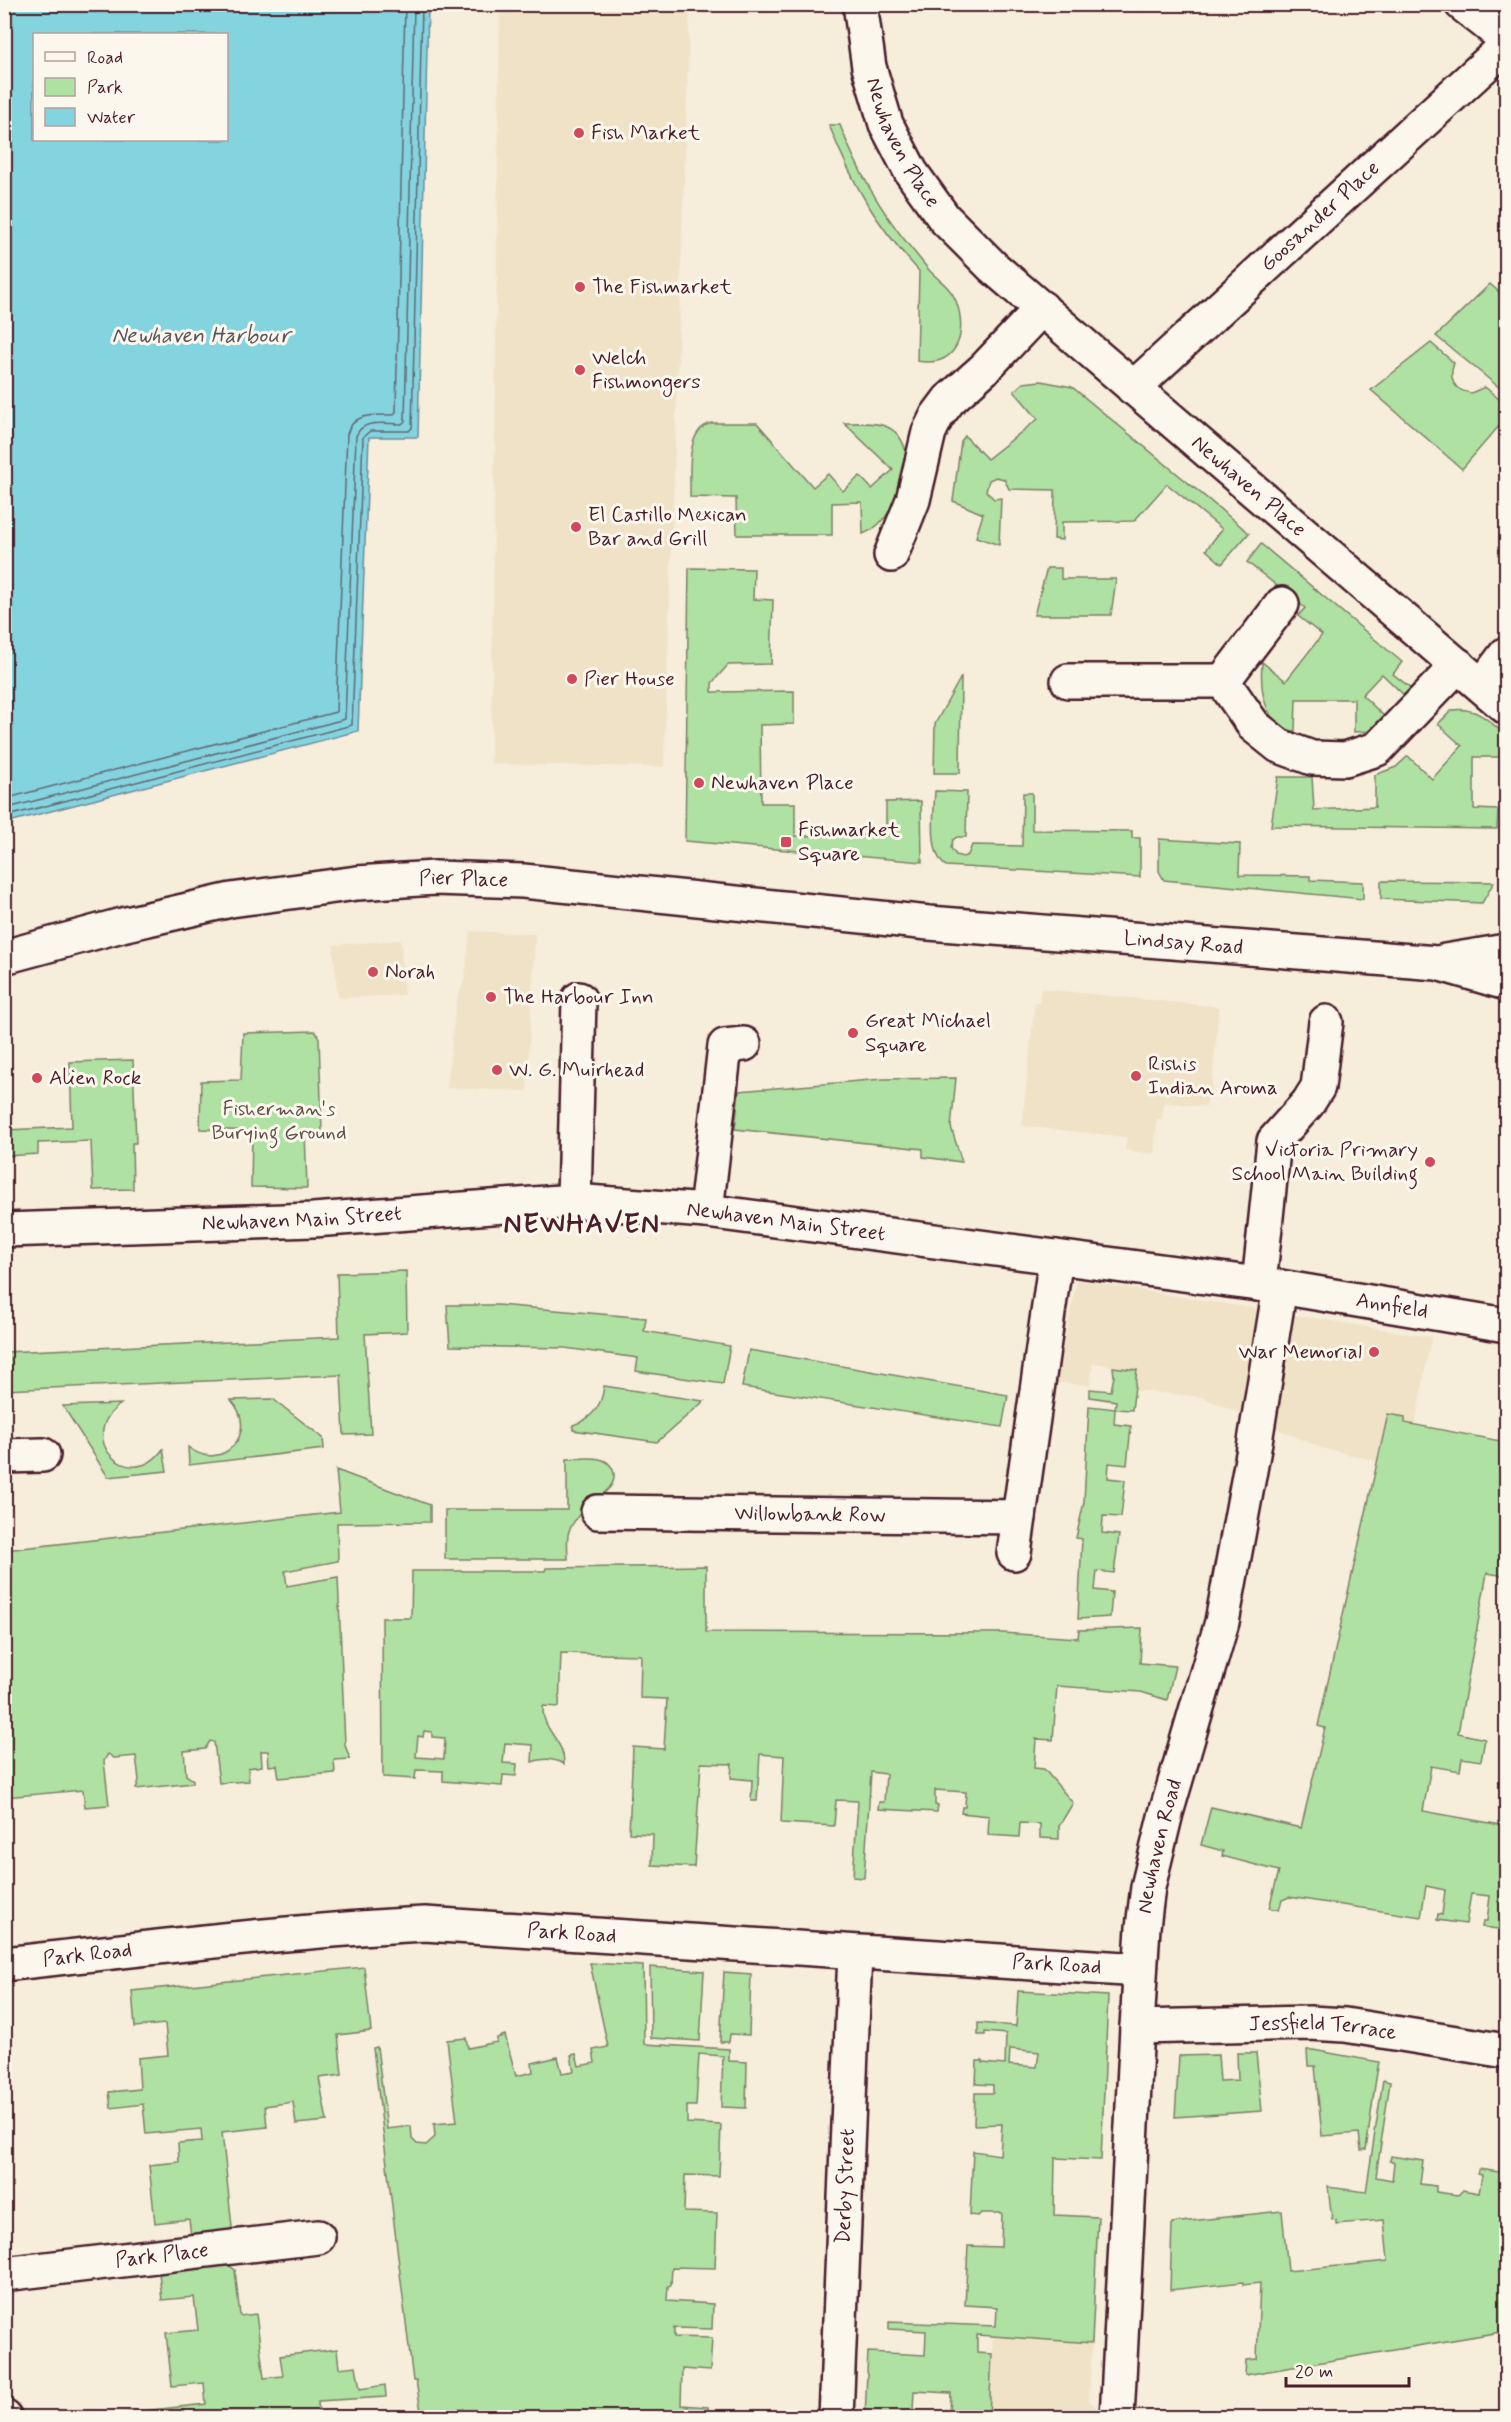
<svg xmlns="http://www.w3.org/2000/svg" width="1511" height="2422" viewBox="0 0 1511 2422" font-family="Mynerve,sans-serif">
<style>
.built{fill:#f0e2c7}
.green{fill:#afe1a2;stroke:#7c8066;stroke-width:1.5;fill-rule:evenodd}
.water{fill:#84d4e0;stroke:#6d8c98;stroke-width:1.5;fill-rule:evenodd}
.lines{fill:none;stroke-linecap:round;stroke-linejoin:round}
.shore{stroke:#616773;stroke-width:1.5}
.street-casing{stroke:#4a1f2b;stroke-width:38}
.primary-casing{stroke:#4a1f2b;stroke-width:38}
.street{stroke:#fbf7ec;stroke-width:33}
.primary{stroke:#fbf7ec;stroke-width:33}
.poi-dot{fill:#d1495b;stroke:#fbf7ec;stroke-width:2}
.labels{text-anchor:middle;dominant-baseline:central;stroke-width:6;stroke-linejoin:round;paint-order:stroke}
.poi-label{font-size:21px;fill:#4a1f2b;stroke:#fbf7ec;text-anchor:start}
.street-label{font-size:21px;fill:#4a1f2b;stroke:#fbf7ec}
.park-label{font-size:21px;fill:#635049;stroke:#fbf7ec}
.water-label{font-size:22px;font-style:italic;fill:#5b5561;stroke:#fbf7ec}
.district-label{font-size:27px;font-weight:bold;letter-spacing:1.5px;fill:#4a1f2b;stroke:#fbf7ec}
</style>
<rect width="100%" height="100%" fill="#f6eddb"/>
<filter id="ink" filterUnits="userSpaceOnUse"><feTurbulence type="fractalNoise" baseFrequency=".0167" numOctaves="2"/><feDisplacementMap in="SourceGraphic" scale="12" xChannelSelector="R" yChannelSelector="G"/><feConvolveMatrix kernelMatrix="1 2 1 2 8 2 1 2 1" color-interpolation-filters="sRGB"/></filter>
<g filter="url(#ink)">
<!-- built -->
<g class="built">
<path d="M500 5H690L664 767 491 764Z"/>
<path d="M470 931 535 934 527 1091 447 1088 456 1002 465 979Z"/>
<path d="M401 940 404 995 338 998 333 945Z"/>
<path d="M1041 989 1219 1007 1211 1094H1208L1206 1107 1164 1102 1162 1119H1157L1154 1154 1125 1150 1127 1137 1022 1126 1035 1002 1039 1003Z"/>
<path d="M1077 1280 1431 1337 1415 1425 1388 1415 1377 1461 1322 1448 1202 1397 1134 1390 1136 1370 1093 1363 1090 1385 1056 1383Z"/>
<path d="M993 2336 1092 2343 1089 2400 1105 2417 989 2418Z"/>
</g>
<!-- green -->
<g class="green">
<path d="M829 125H840C857 170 881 211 911 248 917 255 923 263 929 270 938 280 951 287 956 301 968 333 958 368 917 361L919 271C875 223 853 185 829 125Z"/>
<path d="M1490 284 1506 298V393L1436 336Z"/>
<path d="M1431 343 1454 363C1448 379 1454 391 1471 393L1485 387 1506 405V418L1462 469 1371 390Z"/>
<path d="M1041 381 1072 387 1249 533 1222 564 1206 550 1222 529 1167 484 1134 521 1062 522V540L1054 539 1055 490 1009 489 1004 479 996 477 989 480 986 491 994 499 1001 498 999 545 976 537 983 514 953 501 961 441 965 436 987 459 1038 419 1014 391 1023 383Z"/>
<path d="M712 423H757L813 487 828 474 843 491 860 476 872 489 893 470 844 423C872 423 898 419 906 452 902 484 895 521 863 534L862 502 832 503V535H737L736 498 690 497C691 475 684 429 712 423Z"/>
<path d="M1261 544 1402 662 1393 674 1412 689 1406 697 1382 674 1362 695 1386 718 1375 731 1354 732V699H1296L1295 731C1263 727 1260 687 1262 662L1286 681 1322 635 1298 616 1305 608 1247 562Z"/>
<path d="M689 568 754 569 753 599 773 600 771 664 728 665 712 683V692L794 691V724L760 725 761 803H795V836L886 835V802L921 801 922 862 685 841Z"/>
<path d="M1047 568H1061V579H1116L1111 615H1034Z"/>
<path d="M961 677 960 773H934L935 724Z"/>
<path d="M1452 710C1477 707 1489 720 1506 736V757H1474V809L1498 810 1497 829 1271 826 1278 777H1312L1314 810 1375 807V775L1396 767 1408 756 1432 779 1462 746 1438 724Z"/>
<path d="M935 791 967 792 966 837H957L953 840 951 848 956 855 963 857 968 855 972 845 1022 846 1023 793H1032V830L1132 831V838H1140V877L946 866C928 854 934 811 935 791Z"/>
<path d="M1159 839 1240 844 1239 875 1310 876V880L1363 882V899L1164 880 1159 871Z"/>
<path d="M1381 881 1494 882 1482 903 1381 899Z"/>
<path d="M315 1031 319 1038 322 1132H305L307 1188 251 1187 252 1131 200 1129 201 1081 241 1080 243 1033Z"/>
<path d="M133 1060 136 1143H132L133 1189 93 1190 91 1141 38 1143V1154L5 1156V1130L72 1127 70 1062Z"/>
<path d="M956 1078 951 1127 962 1162 923 1157V1149L735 1129 739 1091 883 1079Z"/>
<path d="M406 1271 407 1332 365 1334 371 1434 344 1435 341 1375 5 1390V1352L339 1337 337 1273Z"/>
<path d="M447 1305H497L646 1318 644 1331 730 1346 723 1384 636 1371 638 1358 565 1348 450 1346Z"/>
<path d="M749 1350 1008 1395 1002 1427 742 1387Z"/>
<path d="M1113 1367 1137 1370 1132 1410 1115 1409 1114 1424 1131 1426 1127 1465 1109 1463 1108 1478 1125 1480 1121 1517 1103 1516 1102 1533 1119 1535 1114 1573 1097 1571 1095 1590 1112 1592 1110 1617 1078 1619 1082 1539 1076 1538 1084 1502 1089 1406 1115 1409 1116 1401 1090 1397V1389L1111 1391 1114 1376Z"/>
<path d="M604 1386 703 1401H704L657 1442 573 1430V1425C592 1419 602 1406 604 1386Z"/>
<path d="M273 1399 323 1438 324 1449 189 1465 188 1447C221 1474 261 1433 231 1400Z"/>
<path d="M121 1404C73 1438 130 1495 163 1449L167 1471 108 1477 63 1406Z"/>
<path d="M1388 1414 1405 1417V1423L1506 1442V1576L1487 1573 1458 1733 1485 1739 1481 1761 1462 1758 1460 1771 1431 1766 1423 1811 1506 1826V1930L1482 1927 1483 1921H1487L1490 1896 1471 1894 1466 1924 1437 1920 1438 1914 1442 1915 1445 1890 1426 1886 1421 1917 1289 1897 1282 1900 1279 1910 1269 1908 1279 1871 1222 1856 1223 1851 1201 1845 1211 1807 1301 1828 1325 1728 1318 1726Z"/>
<path d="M567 1459C582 1459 607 1453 613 1470 619 1487 599 1496 588 1505 581 1512 573 1521 569 1531 566 1539 568 1550 568 1559H445V1510H567Z"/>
<path d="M336 1470 430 1505V1522L337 1523 338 1561 285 1571 287 1586 338 1577 345 1745 350 1759 334 1760 335 1773 279 1778 277 1765 269 1766 268 1751H261L262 1766 248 1768 249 1781 219 1783 214 1742 210 1741 205 1749 184 1751 186 1775 193 1780V1783L136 1789 139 1780 136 1756 114 1758 108 1754 104 1761 109 1805 85 1807 83 1790 5 1797V1550L340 1512Z"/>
<path d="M706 1566V1632L1002 1633 1078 1638 1079 1630 1142 1628 1140 1663 1175 1666 1167 1700 1141 1692 1057 1686 1053 1740 1036 1739 1034 1768 1044 1769 1073 1803 1059 1826V1839L1040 1838V1824L1020 1823 1019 1837 988 1835 989 1816 961 1813 962 1807H965L966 1792 935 1790V1805H938L937 1812 878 1809 879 1802H884L886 1774 871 1772 864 1878 853 1877 858 1801 836 1800 834 1826 781 1823 784 1756 760 1754 757 1801H751L752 1780 731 1778 732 1764 701 1763 694 1867 652 1865 653 1834 629 1833 633 1747 664 1749 667 1699 640 1698 641 1655 561 1653 559 1707 543 1706C541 1731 565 1740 564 1764 552 1758 544 1758 532 1762L533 1745 505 1743 503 1763 517 1764 516 1776 503 1775 502 1786 443 1781V1771L416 1770 415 1779 383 1777 382 1618H411L412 1571H545L546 1568ZM424 1731 432 1732V1737L445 1738 444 1759 416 1757 418 1736 423 1737Z"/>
<path d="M590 1963 643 1966 644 2044 729 2049V2061L747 2062 746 2108 721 2107 723 2056 699 2054 696 2106H687V2123L721 2125 719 2176 685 2175 684 2212 717 2213 715 2268 672 2267 671 2285 668 2286 667 2301 713 2304 712 2329 674 2328V2337L712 2338 710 2371 682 2369 681 2405 708 2407V2417L466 2418 464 2409 446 2411 447 2417H422L416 2381H413L373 2048 377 2047 387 2129 411 2126 412 2139 417 2144 426 2145 435 2137 434 2124 457 2122 447 2040 466 2038 468 2048 497 2042V2038L505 2035 516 2076 533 2072 532 2063 558 2057 562 2073 574 2071 571 2055 576 2054 579 2066 595 2063 593 2050 608 2047Z"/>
<path d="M364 1967 371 2031 338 2035 342 2075 319 2078 327 2121 296 2124 293 2102 265 2106 267 2127 222 2132 232 2227 231 2231 191 2236 189 2219 155 2223 149 2165 179 2162 178 2143 202 2141 201 2129 146 2134 143 2104 111 2108 109 2092 140 2089 138 2058 168 2055 165 2024 135 2027 132 1991Z"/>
<path d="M650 1967 704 1971 700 2041 651 2038Z"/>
<path d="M724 1972 751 1974 749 2035 730 2034 729 2042H720Z"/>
<path d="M1018 1991 1108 1996 1101 2160 1055 2158 1054 2215 1098 2217 1092 2343 977 2335V2353L992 2354 989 2417H947L950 2412 951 2393 914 2391 913 2411 916 2413V2417H865L868 2352 925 2355 926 2331 889 2329V2322L996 2326 997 2307 965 2305 968 2246 1001 2247 1002 2213H981L978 2216 970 2215 973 2151 1000 2155 1002 2124 974 2125 975 2093H993V2085L976 2084 977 2061H983V2063L1005 2065 1006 2034 985 2032V2035H978V2023L1016 2026ZM1010 2049 1039 2052 1037 2067 1009 2065Z"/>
<path d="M1307 2050H1313L1379 2062C1373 2091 1371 2120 1366 2149L1361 2150 1359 2133 1322 2136 1315 2066H1308Z"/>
<path d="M1237 2053H1256L1262 2111 1175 2117 1179 2056 1218 2055 1220 2081 1238 2080Z"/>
<path d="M1383 2080 1390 2082 1376 2177 1392 2180 1394 2163 1390 2161 1391 2156 1423 2161 1420 2184 1436 2186V2192L1458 2195 1463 2190 1479 2193 1482 2175 1478 2174 1479 2169 1506 2173V2255L1503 2256 1506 2279V2331L1245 2375 1246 2360 1257 2359 1260 2283 1243 2285V2282L1170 2290 1172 2223 1282 2211 1288 2271 1388 2261 1384 2220 1336 2224V2220L1332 2219 1328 2187 1366 2192Z"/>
<path d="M223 2265 230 2266 235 2270 240 2316 256 2314 264 2378 283 2376 280 2356 337 2349 339 2368 356 2366 360 2389 385 2385 386 2397 318 2401 319 2417H106V2415L206 2404 204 2383 172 2386 166 2333 198 2330 194 2297 162 2300 159 2273Z"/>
</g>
<!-- water -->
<path class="water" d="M5 4 428 5 418 437H369L358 731 5 823ZM34 34H226V140H34Z"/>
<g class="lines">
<!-- shore -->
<g class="shore">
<path d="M4 799 336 712 347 434C354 412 374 415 393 415L396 412 405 4"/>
<path d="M4 809 345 719 356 436C363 418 386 424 402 424L405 421 414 4"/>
<path d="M4 817 352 725 363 437 370 431H409L412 428 422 4"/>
</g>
<!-- street casing -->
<g class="street-casing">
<g id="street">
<path id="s1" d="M860 4 869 67 886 124 911 172 944 218 993 267 1506 707"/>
<path d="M1462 4 1506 39"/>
<path id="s2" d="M1133 388 1506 46"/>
<path d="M891 555 913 500 929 432 937 416 949 400 984 369 1042 308"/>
<path d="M1282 604 1223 681 1254 726 1279 746 1312 758 1345 759 1377 749 1458 665"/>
<path d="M1068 681H1223"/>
<path d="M1482 686 1506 654"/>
<path d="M574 1201 579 999"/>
<path d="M706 1211 725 1046 744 1044"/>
<path id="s3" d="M4 1230 313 1220 574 1201 706 1211 1056 1257 1280 1287 1506 1325"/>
<path d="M1259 1284 1274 1141 1308 1103 1318 1087 1326 1022"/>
<path d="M4 1456 43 1455"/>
<path id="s4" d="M598 1512 1019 1517 1056 1257"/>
<path d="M1014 1553 1019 1517"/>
<path id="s5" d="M4 1964C144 1949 284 1931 425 1924L1140 1970"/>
<path id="s6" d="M1137 2027 1310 2023 1345 2025 1506 2051"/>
<path id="s7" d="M4 2274 318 2237"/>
<path d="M4 2417 5 2418"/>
<path id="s8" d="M836 2418 855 1953"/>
<path id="s9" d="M1117 2418 1137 2027 1143 1927 1148 1887 1166 1813 1222 1622 1253 1454 1280 1287"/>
</g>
</g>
<!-- primary casing -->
<g class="primary-casing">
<g id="primary">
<path id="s10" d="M4 957 122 925 231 900 357 883 435 878 523 881 929 923 1437 963 1506 983"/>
<path d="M1445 961 1506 951"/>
</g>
</g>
<!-- street -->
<use href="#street" class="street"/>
<!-- primary -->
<use href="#primary" class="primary"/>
</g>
</g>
<!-- markers -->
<g class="poi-dot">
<circle cx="579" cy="133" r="6"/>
<circle cx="580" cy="287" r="6"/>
<circle cx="580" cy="370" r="6"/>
<circle cx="576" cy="527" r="6"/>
<circle cx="572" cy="679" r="6"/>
<circle cx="699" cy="783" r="6"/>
<rect x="780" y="836" width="12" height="12" rx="3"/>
<circle cx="373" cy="972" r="6"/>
<circle cx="491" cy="997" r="6"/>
<circle cx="853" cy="1033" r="6"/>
<circle cx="497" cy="1070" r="6"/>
<circle cx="1136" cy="1076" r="6"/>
<circle cx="37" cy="1078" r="6"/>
<circle cx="1430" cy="1162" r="6"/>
<circle cx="1374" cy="1352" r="6"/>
</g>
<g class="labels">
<!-- poi labels -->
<g class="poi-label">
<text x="591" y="133">Fish Market</text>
<text x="592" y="287">The Fishmarket</text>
<text x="592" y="358">Welch<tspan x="592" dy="24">Fishmongers</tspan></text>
<text x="588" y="515">El Castillo Mexican<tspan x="588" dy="24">Bar and Grill</tspan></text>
<text x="584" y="679">Pier House</text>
<text x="711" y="783">Newhaven Place</text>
<text x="798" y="830">Fishmarket<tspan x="798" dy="24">Square</tspan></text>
<text x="385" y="972">Norah</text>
<text x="503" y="997">The Harbour Inn</text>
<text x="865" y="1021">Great Michael<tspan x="865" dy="24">Square</tspan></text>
<text x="1148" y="1064">Rishis<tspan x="1148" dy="24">Indian Aroma</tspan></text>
<text x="509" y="1070">W. G. Muirhead</text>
<text x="49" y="1078">Alien Rock</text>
<text x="1418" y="1150" text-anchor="end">Victoria Primary<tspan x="1418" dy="24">School Main Building</tspan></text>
<text x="1362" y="1352" text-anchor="end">War Memorial</text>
</g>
<!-- street labels -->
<g class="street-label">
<text stroke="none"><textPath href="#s1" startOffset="147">Newhaven Place</textPath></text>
<text stroke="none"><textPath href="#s2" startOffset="254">Goosander Place</textPath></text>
<text stroke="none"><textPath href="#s1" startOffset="640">Newhaven Place</textPath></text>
<text stroke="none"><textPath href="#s10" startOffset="468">Pier Place</textPath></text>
<text stroke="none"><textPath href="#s10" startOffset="1191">Lindsay Road</textPath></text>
<text stroke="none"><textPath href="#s3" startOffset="298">Newhaven Main Street</textPath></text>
<text stroke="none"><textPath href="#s3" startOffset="784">Newhaven Main Street</textPath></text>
<text stroke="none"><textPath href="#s3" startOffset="1396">Annfield</textPath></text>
<text stroke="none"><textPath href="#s4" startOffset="212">Willowbank Row</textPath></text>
<text stroke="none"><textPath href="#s9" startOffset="574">Newhaven Road</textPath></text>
<text stroke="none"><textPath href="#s5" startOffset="570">Park Road</textPath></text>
<text stroke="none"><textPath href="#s5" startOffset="84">Park Road</textPath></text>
<text stroke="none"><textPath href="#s5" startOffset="1056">Park Road</textPath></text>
<text stroke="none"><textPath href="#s6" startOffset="186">Jessfield Terrace</textPath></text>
<text stroke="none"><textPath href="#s8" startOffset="232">Derby Street</textPath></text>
<text stroke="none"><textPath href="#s7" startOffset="159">Park Place</textPath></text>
</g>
<!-- park labels -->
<g class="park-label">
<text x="279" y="1109">Fisherman's<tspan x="279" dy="24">Burying Ground</tspan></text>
</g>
<!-- water labels -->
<g class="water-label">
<text x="201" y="336">Newhaven Harbour</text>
</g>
<!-- district labels -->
<g class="district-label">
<text x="582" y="1224">NEWHAVEN</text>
</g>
</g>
<!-- margin -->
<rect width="1511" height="2422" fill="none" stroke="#fbf7ec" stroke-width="24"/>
<rect x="12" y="12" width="1487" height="2398" fill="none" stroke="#4a1f2b" stroke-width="2" filter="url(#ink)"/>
<!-- legend -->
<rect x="33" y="33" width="195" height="108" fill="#fbf7ec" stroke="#b4a19f" stroke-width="1.5"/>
<rect x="45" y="52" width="30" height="9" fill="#fbf7ec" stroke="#b4a19f" stroke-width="1.5"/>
<text x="87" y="63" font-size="18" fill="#4a1f2b">Road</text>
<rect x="45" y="78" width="30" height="18" fill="#afe1a2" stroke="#b4a19f" stroke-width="1.5"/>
<text x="87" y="93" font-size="18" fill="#4a1f2b">Park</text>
<rect x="45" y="108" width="30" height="18" fill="#84d4e0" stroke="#b4a19f" stroke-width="1.5"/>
<text x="87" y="123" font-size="18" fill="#4a1f2b">Water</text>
<!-- scale -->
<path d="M1286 2377v9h123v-9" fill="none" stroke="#4a1f2b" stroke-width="3"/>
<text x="1295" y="2377" font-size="18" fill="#4a1f2b" stroke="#fbf7ec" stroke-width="4.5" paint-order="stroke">20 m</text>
</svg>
